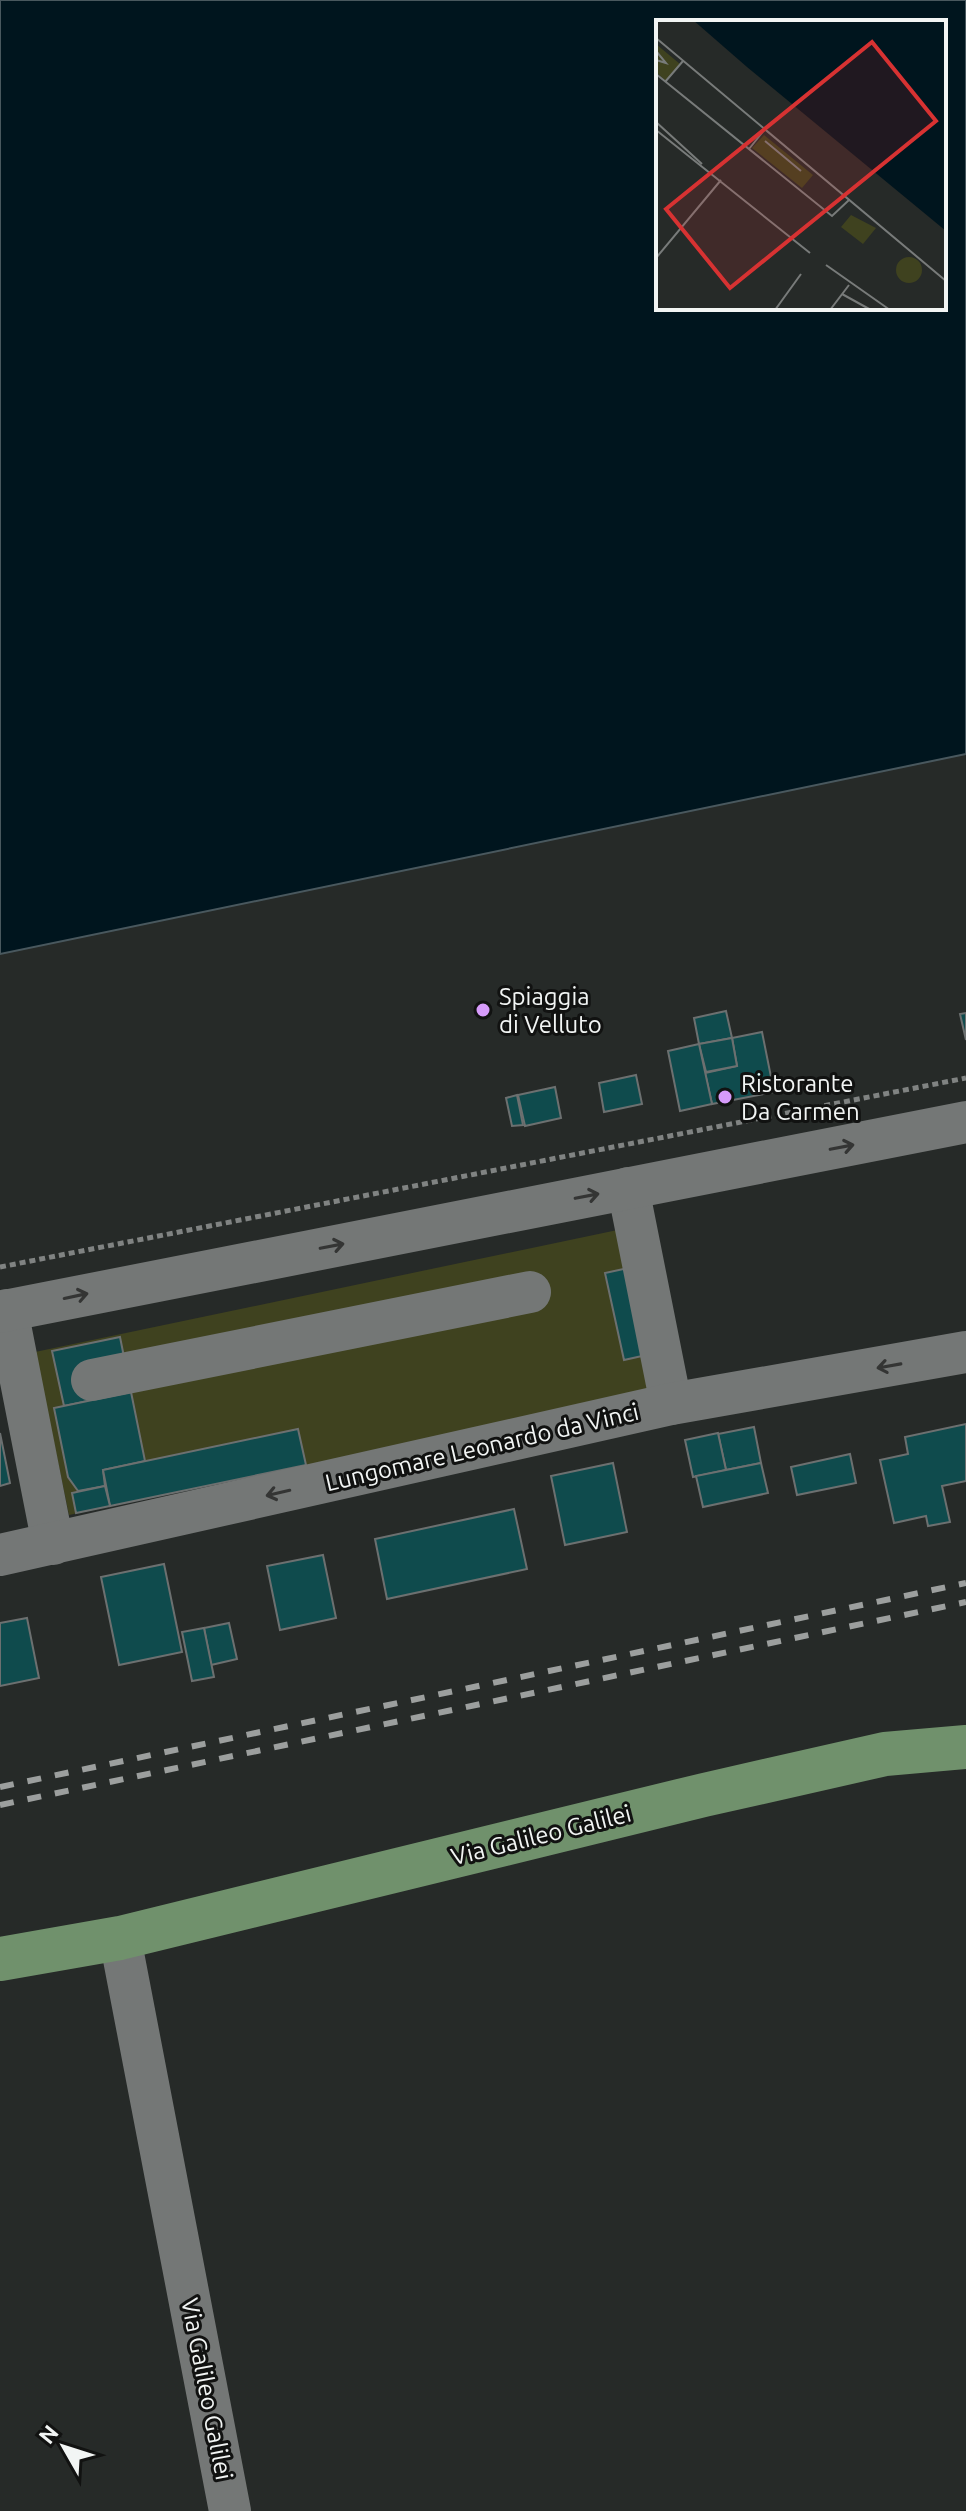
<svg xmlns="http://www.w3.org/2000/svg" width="966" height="2511" viewBox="0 0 966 2511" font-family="Ubuntu,sans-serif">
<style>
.green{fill:#3f421f}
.water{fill:#00151e;stroke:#49585e;stroke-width:2;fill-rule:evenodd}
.building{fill:#0f4b4d;stroke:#6c7070;stroke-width:2}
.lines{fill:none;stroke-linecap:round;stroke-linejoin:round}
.path{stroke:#808382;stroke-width:5;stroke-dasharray:6 4;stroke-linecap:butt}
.minor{stroke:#747776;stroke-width:42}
.major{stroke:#70916c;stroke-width:44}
.rail{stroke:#9c9f9e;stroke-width:6;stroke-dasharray:14 14;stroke-linecap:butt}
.oneway{stroke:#343534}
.poi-dot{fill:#d69bfa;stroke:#111211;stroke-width:3}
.labels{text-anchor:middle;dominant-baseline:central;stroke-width:6;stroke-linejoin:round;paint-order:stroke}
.poi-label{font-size:24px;fill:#f2f5f4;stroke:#111211;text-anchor:start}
.street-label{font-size:24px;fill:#f2f5f4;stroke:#111211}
.inset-road{fill:none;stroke:#787b7a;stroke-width:2}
.view{fill:#d73232;fill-opacity:0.15;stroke:#d73232;stroke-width:4}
.inset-edge{fill:none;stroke:#f2f5f4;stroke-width:4}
</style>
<rect width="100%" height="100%" fill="#262a28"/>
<!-- green -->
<path class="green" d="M627 1228 660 1391 69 1515 35 1352Z"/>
<!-- water -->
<path class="water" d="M0 0H966V754L0 954ZM658 22H944V308H658Z"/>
<!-- building -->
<g class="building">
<path d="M726 1011 732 1038 699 1044 694 1018Z"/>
<path d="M966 1013V1040L960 1014Z"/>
<path d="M762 1032 774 1092 712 1104 705 1073 737 1066 732 1038Z"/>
<path d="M732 1038 737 1066 706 1072 699 1044Z"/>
<path d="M699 1044 712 1104 680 1111 668 1051Z"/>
<path d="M636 1075 642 1104 604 1112 599 1083Z"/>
<path d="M555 1087 561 1118 525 1126 518 1095Z"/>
<path d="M517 1095 523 1125 512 1126 506 1098Z"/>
<path d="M633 1267 651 1354 624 1360 605 1273Z"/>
<path d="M120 1337 131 1392 64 1406 52 1351Z"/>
<path d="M131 1392 145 1461 103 1470 105 1486 78 1491 68 1477 54 1408Z"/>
<path d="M966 1424V1481L942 1486 950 1522 928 1526 926 1516 894 1523 880 1460 908 1454 905 1437Z"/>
<path d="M754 1427 761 1463 726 1470 718 1434Z"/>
<path d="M298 1429 306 1465 110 1506 103 1470Z"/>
<path d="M0 1433 10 1483 0 1486Z"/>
<path d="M718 1433 726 1470 693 1477 685 1440Z"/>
<path d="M850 1454 856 1483 797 1495 791 1467Z"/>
<path d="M613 1463 627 1532 565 1545 551 1476Z"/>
<path d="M761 1463 768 1493 703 1507 696 1476Z"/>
<path d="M105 1486 110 1506 76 1513 72 1493Z"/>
<path d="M514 1509 527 1569 387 1599 375 1539Z"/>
<path d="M323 1555 336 1618 280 1630 267 1566Z"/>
<path d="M164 1564 182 1652 119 1665 101 1577Z"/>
<path d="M27 1618 39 1678 0 1686V1623Z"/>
<path d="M229 1623 237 1659 211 1665 204 1628Z"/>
<path d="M204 1628 214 1677 192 1681 182 1632Z"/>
</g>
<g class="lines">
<!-- path -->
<path class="path" d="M0 1267 966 1078"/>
<!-- minor -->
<g class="minor">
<path d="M628 1188 671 1404"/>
<path d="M7 1310 53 1544"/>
<path d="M0 1312 966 1122"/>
<path d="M92 1380 530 1292"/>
<path d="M0 1555 671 1404 966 1352"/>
<path d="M120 1938 230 2511"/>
</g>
<!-- major -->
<path class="major" d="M0 1959 120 1938 704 1795 885 1754 966 1747"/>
<!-- rail -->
<g class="rail">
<path d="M0 1787 966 1583"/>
<path d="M0 1805 966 1602"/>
</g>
</g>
<!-- one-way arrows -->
<defs><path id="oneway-shaft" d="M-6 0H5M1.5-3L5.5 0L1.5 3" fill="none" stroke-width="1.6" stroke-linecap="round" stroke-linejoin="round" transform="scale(2)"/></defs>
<g class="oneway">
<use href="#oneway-shaft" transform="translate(842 1147) rotate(-11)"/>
<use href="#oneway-shaft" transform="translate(587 1196) rotate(-11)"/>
<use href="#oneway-shaft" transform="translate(332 1246) rotate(-11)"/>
<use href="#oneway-shaft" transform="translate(76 1296) rotate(-12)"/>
<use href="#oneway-shaft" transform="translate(889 1366) rotate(170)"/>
<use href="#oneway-shaft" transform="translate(278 1493) rotate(167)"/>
</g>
<!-- markers -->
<g class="poi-dot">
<circle cx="483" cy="1010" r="8"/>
<circle cx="725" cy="1097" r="8"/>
</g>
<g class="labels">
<!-- poi labels -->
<g class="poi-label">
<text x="499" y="996">Spiaggia<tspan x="499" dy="28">di Velluto</tspan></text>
<text x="741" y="1083">Ristorante<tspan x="741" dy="28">Da Carmen</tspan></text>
</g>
<!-- street labels -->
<g class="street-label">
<text transform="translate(482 1447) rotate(-13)">Lungomare Leonardo da Vinci</text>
<text transform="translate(541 1835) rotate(-14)">Via Galileo Galilei</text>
<text transform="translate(207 2389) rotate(79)">Via Galileo Galilei</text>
</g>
</g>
<!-- overview -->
<g transform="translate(656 20)">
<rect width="290" height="290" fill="#262a28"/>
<path d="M0 24 24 44 10 61 0 52ZM108 115 157 155 146 168 96 128ZM195 195 220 208 207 224 185 207ZM240 250a13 13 0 1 1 26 0a13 13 0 1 1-26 0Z" fill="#3f421f"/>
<path d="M37 0H290V211L91 47Z" fill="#00151e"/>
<path class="inset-road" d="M0 18 290 261M0 31 10 43 0 40M0 54 176 196 193 180M9 62 27 41M0 102 46 144M0 110 154 233M109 121 145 151M93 129 109 109M0 238 65 160M170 245 234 290M186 274 215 290M119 290 145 254M174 290 193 265"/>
<path class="view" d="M216 22 280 101 74 268 10 189Z"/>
<rect width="290" height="290" class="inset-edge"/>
</g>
<!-- north arrow -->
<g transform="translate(64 2447) rotate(309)" stroke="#111211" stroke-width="6" paint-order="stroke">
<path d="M0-6L14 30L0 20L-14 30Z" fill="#f2f5f4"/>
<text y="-12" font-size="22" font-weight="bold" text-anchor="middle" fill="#f2f5f4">N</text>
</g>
</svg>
